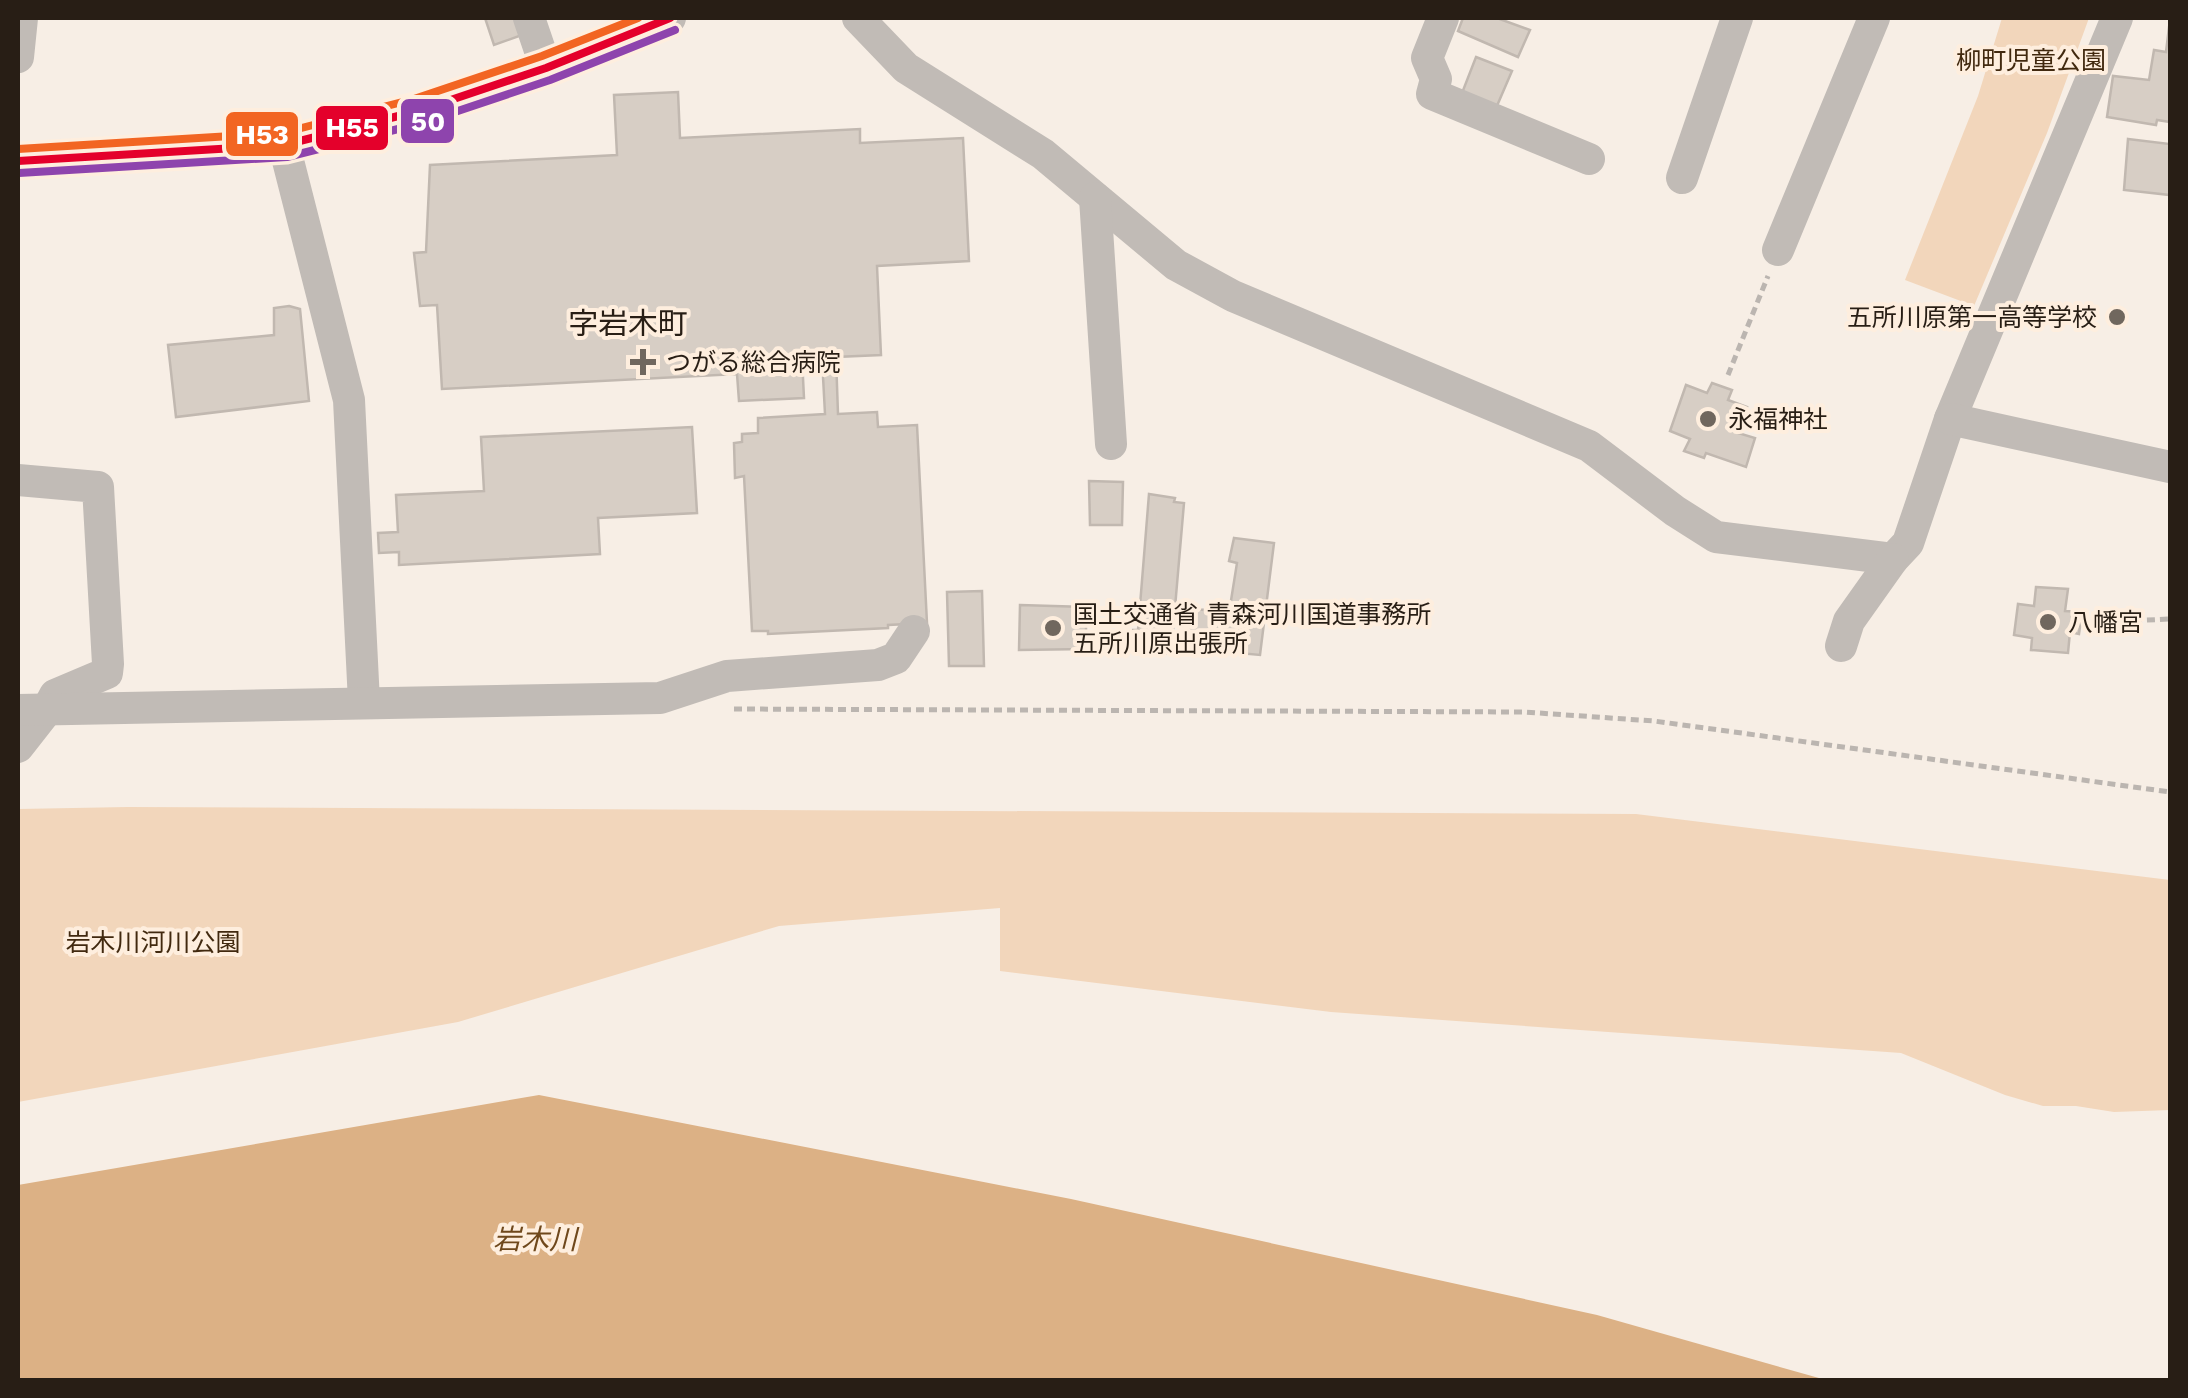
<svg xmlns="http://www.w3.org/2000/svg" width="2188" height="1398" viewBox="0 0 2188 1398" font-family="'Work Sans','Noto Sans JP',sans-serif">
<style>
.green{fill:#f2d6bb}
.water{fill:#dcb185}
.building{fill:#d7cec5;stroke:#c1b8b0;stroke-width:2.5}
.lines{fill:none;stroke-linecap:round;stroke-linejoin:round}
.path{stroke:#bbb5b0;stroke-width:5;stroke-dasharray:8 5;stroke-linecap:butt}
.minor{stroke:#c1bbb6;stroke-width:32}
.bus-1-casing{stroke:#feeede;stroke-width:15}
.bus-2-casing{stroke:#feeede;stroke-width:15}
.bus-3-casing{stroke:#feeede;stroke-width:15}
.bus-1{stroke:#e4002b;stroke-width:8}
.bus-2{stroke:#8e44ad;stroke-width:8}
.bus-3{stroke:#f26522;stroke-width:8}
.poi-dot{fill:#70675e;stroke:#feeede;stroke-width:4}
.labels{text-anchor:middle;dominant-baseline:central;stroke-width:8;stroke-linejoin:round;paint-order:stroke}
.park-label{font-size:25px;fill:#41290f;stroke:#feeede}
.poi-label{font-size:25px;fill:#281e15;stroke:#feeede;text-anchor:start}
.water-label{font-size:28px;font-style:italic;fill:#6f481c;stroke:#feeede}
.quarter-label{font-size:30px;fill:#281e15;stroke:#feeede}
.line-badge{stroke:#feeede;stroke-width:4}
.badge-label{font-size:28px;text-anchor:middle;font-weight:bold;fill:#fff}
</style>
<rect width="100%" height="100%" fill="#f7eee5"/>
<!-- green -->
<g class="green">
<path d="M2002 18H2089L2047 133 1974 306 1905 280 1978 96Z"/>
<path d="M128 807 1636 814 2170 880V1110L2114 1112 2076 1106H2043L2005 1095 1901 1053 1331 1012 1000 971V908L779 926 458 1022 18 1102V809Z"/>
</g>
<!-- water -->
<path class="water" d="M539 1095 1071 1199 1597 1315 1826 1380H18V1185Z"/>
<!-- building -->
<g class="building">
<path d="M485 18H517L522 35 494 45Z"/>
<path d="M1463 18H1497L1530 30 1518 57 1458 31Z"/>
<path d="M2170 19V122L2157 120 2156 125 2107 117 2113 76 2149 80 2154 50 2166 52Z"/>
<path d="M1476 57 1512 71 1496 108 1462 93Z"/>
<path d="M678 92 680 138 860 129V143L963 138 969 261 877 266 881 355 836 357 838 414 877 412 878 427 917 425 927 623 888 625V628L768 634V631H752L744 476 735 478 734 443 742 442V434L758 433V418L825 414 822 358H802L804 398 739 401 737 374 442 389 437 305 420 306 414 253 426 252 430 165 617 155 614 95Z"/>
<path d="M2128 139 2170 144V195L2124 190Z"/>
<path d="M289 306 300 309 309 401 176 417 168 345 274 335V308Z"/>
<path d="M1712 383 1732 390 1728 400 1747 407 1738 433 1755 438 1746 467 1706 453 1704 458 1684 451 1690 439 1670 431 1686 385 1707 393Z"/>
<path d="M692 427 697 513 598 518 600 554 399 565V552L379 553 378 533 398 532 396 495 484 491 481 437Z"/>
<path d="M1089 481 1123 482 1122 525H1090Z"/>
<path d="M1149 494 1175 498 1174 502 1184 503 1171 654 1130 651 1133 630H1138Z"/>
<path d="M1234 538 1274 543 1260 655 1185 648 1188 608 1229 613 1237 563 1229 561Z"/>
<path d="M2036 587 2068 589 2065 611 2082 612 2079 634 2070 632 2068 653 2031 650 2032 638 2014 635 2018 604 2034 606Z"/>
<path d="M982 591 984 666H949L947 592Z"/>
<path d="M1020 605 1086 607V649L1019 650Z"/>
</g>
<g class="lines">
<!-- path -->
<g class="path">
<path d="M1728 375 1768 276"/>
<path d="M2108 622 2170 619"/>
<path d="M734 709 1524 712 1654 721 2170 792"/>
</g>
<!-- minor -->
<g class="minor">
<path d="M529 18 546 68"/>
<path d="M858 18 906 68 1043 154 1176 265 1233 296 1589 446 1675 511 1716 537 1893 559 1908 543 1950 419 2117 18"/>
<path d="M1443 18 1427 58 1436 79 1432 94 1589 159"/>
<path d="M18 57 22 18"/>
<path d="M284 145 349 400 364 702"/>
<path d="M18 161 284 145 418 111 546 68 670 18"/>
<path d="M1682 178 1737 18"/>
<path d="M1095 198 1111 444"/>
<path d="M1778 250 1874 18"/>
<path d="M1950 419 2170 467"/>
<path d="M18 480 98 487 108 664 107 673 55 695 47 710 18 747"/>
<path d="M1841 646 1849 621 1893 559"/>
<path d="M18 710 660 698 727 676 878 665 896 658 914 631"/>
</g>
<!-- bus-1 casing -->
<g class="bus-1-casing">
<path id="bus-1" d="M18 161 284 145 418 111 546 68 670 18"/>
</g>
<!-- bus-2 casing -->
<g class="bus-2-casing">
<path id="bus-2" d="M19 173 287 157 422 123 550 80 675 30"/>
</g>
<!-- bus-3 casing -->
<g class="bus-3-casing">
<path id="bus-3" d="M18 149 282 133 414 99 542 56 638 18"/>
</g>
<!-- bus-1 -->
<use href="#bus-1" class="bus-1"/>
<!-- bus-2 -->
<use href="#bus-2" class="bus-2"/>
<!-- bus-3 -->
<use href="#bus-3" class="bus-3"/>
</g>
<!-- markers -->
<g class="poi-dot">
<circle cx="2117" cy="317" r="10"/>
<path d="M638 347h10v10h10v10h-10v10h-10v-10h-10v-10h10z"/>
<circle cx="1708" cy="419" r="10"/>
<circle cx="2048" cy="622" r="10"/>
<circle cx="1053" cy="628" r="10"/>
</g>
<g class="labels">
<!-- park labels -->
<g class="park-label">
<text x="2031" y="60">柳町児童公園</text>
<text x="153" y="942">岩木川河川公園</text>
</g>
<!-- poi labels -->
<g class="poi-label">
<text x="2097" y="317" text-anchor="end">五所川原第一高等学校</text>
<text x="666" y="362">つがる総合病院</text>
<text x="1728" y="419">永福神社</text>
<text x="1073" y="614">国土交通省 青森河川国道事務所<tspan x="1073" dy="29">五所川原出張所</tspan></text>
<text x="2068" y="622">八幡宮</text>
</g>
<!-- water labels -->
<g class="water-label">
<text x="535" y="1239">岩木川</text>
</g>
<!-- quarter labels -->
<g class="quarter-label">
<text x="628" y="323">字岩木町</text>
</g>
</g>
<g class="line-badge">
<rect x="399" y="97" width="57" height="48" rx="10" fill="#8e44ad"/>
<rect x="314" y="104" width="76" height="48" rx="10" fill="#e4002b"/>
<rect x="224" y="110" width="76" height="48" rx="10" fill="#f26522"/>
</g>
<g class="badge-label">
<text x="428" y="131">50</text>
<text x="352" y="137">H55</text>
<text x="262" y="144">H53</text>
</g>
<!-- border -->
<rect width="2188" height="1398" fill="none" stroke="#281e15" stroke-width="40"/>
</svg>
